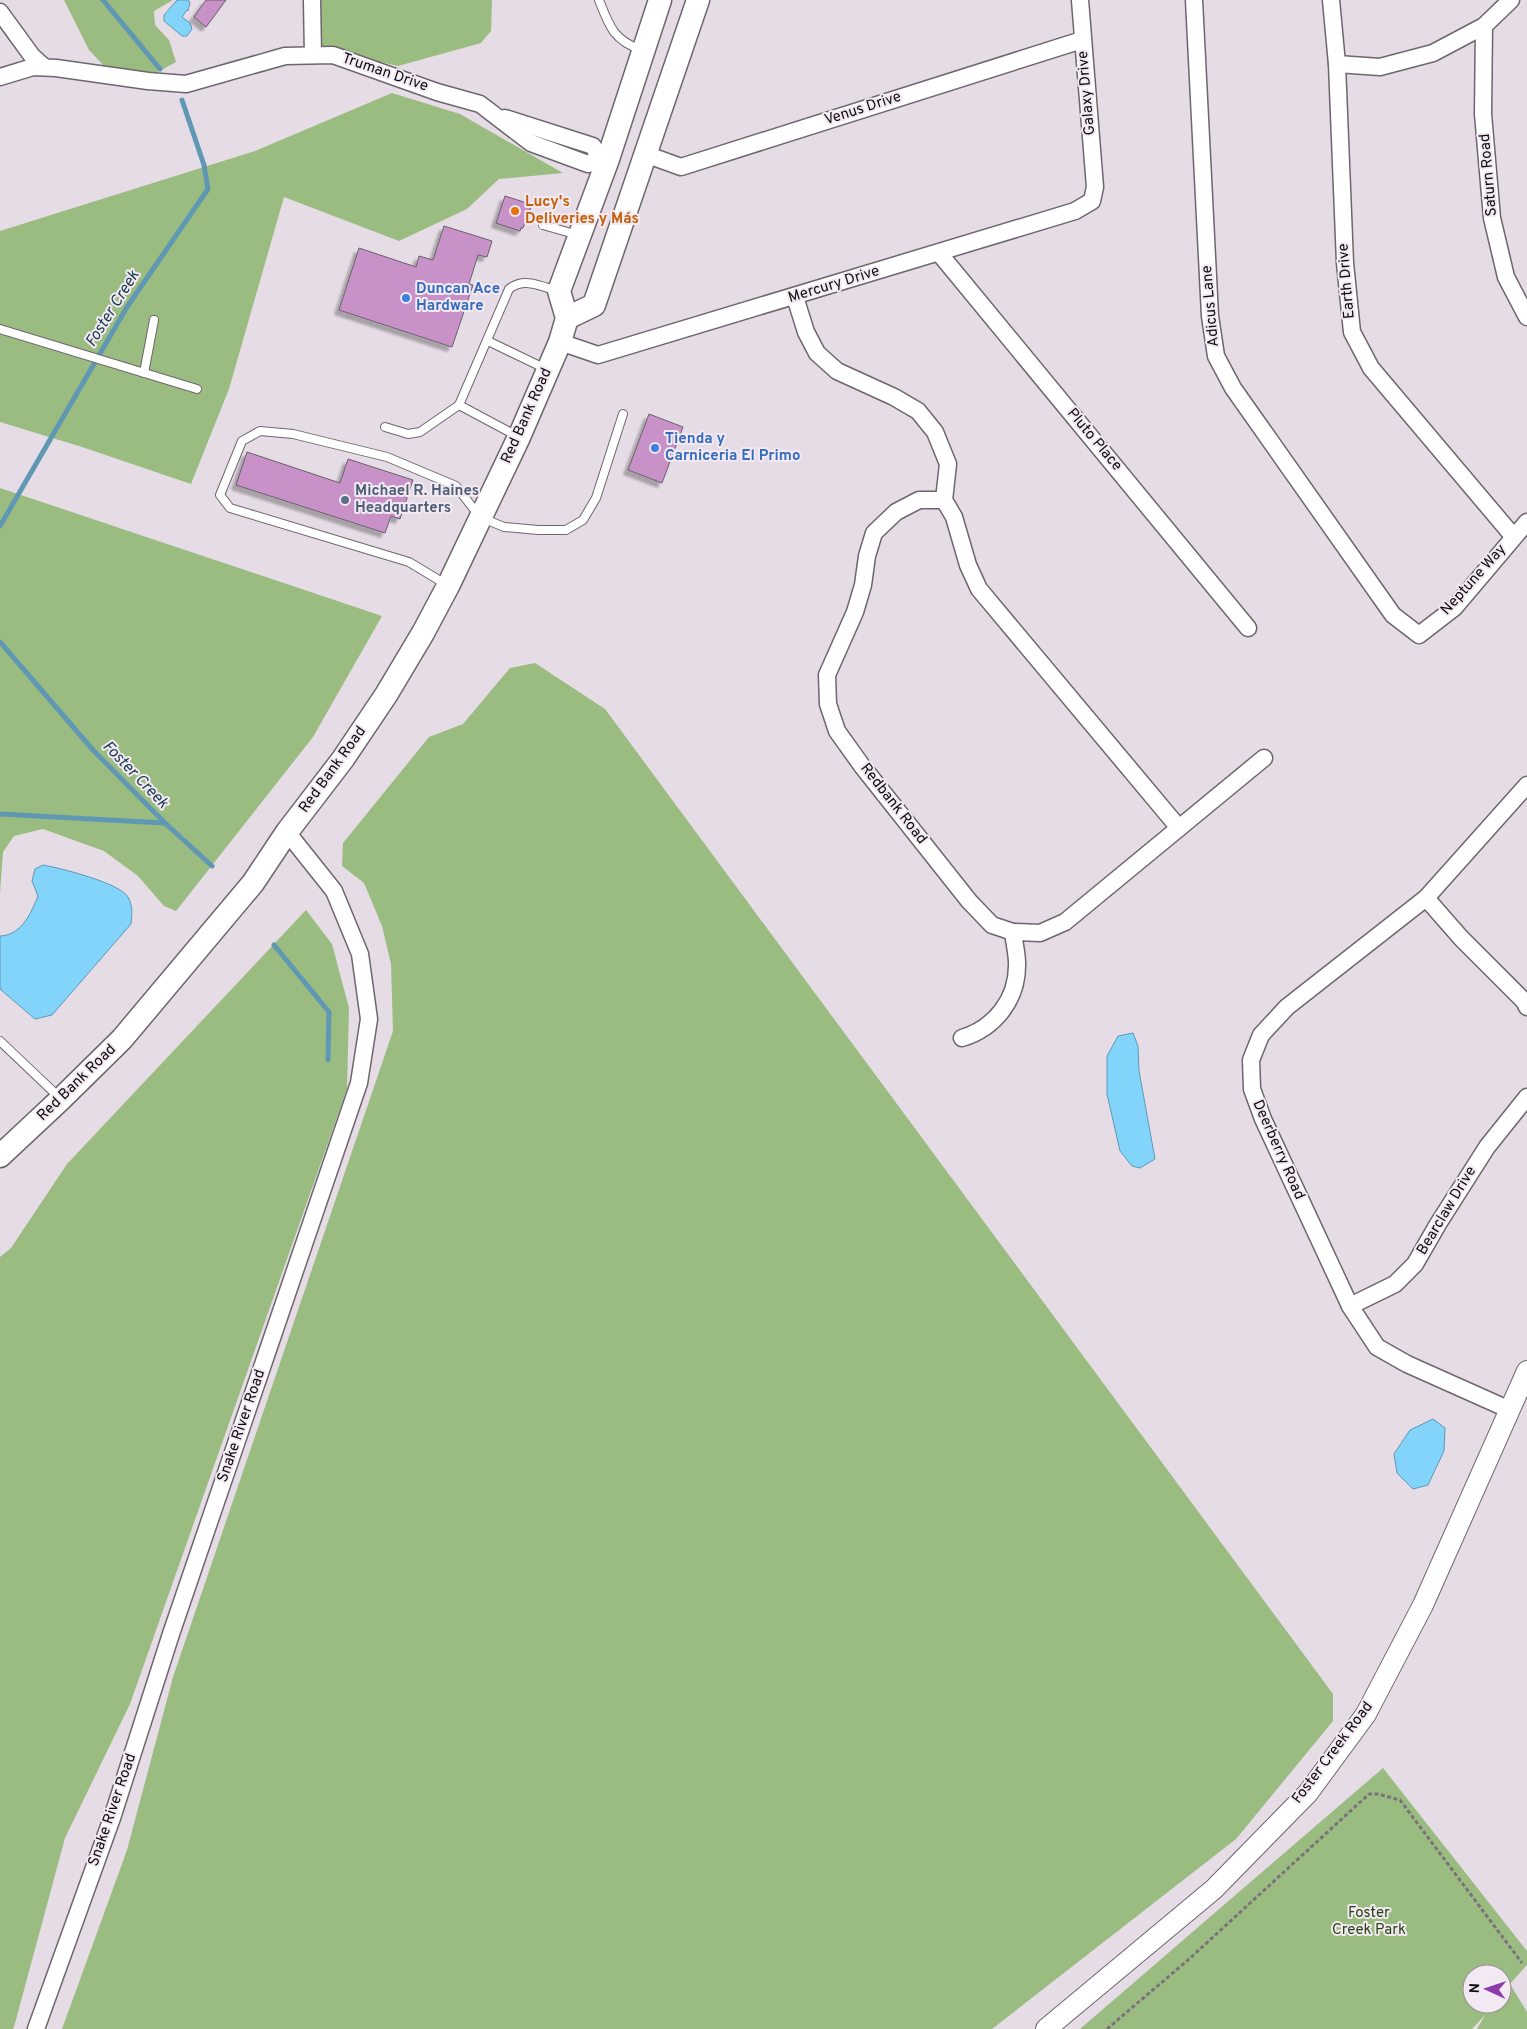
<svg xmlns="http://www.w3.org/2000/svg" width="1527" height="2029" viewBox="0 0 1527 2029" font-family="Overpass,sans-serif">
<style>
.green{fill:#9bbc80;fill-rule:evenodd}
.water{fill:#82d4fb;stroke:#6098b4}
.lines{fill:none;stroke-linecap:round;stroke-linejoin:round}
.stream{stroke:#6098b4;stroke-width:5}
.building{fill:#c892c9;stroke:#696169;filter:url(#shadow)}
.service-casing{stroke:#6e666e;stroke-width:10}
.minor-casing{stroke:#6e666e;stroke-width:19}
.tertiary-casing{stroke:#6e666e;stroke-width:22}
.secondary-casing{stroke:#6e666e;stroke-width:25}
.path{stroke:#7a747a;stroke-width:3;stroke-dasharray:4 2.5;stroke-linecap:butt}
.service{stroke:#fff;stroke-width:8}
.minor{stroke:#fff;stroke-width:16}
.tertiary{stroke:#fff;stroke-width:20}
.secondary{stroke:#fff;stroke-width:22}
.food-dot{fill:#e8710a;stroke:#f2e9f2;stroke-width:2}
.shop-dot{fill:#3f7fe0;stroke:#f2e9f2;stroke-width:2}
.service-dot{fill:#5c6f8a;stroke:#f2e9f2;stroke-width:2}
.labels{text-anchor:middle;dominant-baseline:central;stroke-width:4;stroke-linejoin:round;paint-order:stroke}
.street-label{font-size:15px;fill:#0f0c0f;stroke:#f2e9f2}
.food-label{font-size:15px;font-weight:bold;fill:#c56008;stroke:#f2e9f2;text-anchor:start}
.shop-label{font-size:15px;font-weight:bold;fill:#366cbe;stroke:#f2e9f2;text-anchor:start}
.service-label{font-size:15px;font-weight:bold;fill:#4e5e75;stroke:#f2e9f2;text-anchor:start}
.park-label{font-size:15px;fill:#2b4213;stroke:#f2e9f2}
.water-label{font-size:16px;font-style:italic;fill:#163b4c;stroke:#f2e9f2}
</style>
<defs>
<filter id="shadow"><feDropShadow dx="-4.5" dy="4.5" stdDeviation="1" flood-color="#0004"/></filter>
</defs>
<rect width="100%" height="100%" fill="#e5dce5"/>
<!-- green -->
<g class="green">
<path d="M64 0H173L154 11 155 25 169 40 176 62 152 75 105 67 89 50Z"/>
<path d="M317 0H492L491 31 481 43 398 66 322 49Z"/>
<path d="M392 93 460 114 563 173 499 179 467 209 399 241 284 197 229 389 191 484 82 447 0 422V231L255 151Z"/>
<path d="M0 488 382 616 313 737 176 911 164 906 138 876 104 851 43 829 14 836 3 852 0 893Z"/>
<path d="M535 663 605 709 1333 1694V1721L1236 1839 992 2029H62L127 1850 173 1677 393 1031 391 964 382 926 364 883 342 866 343 843 429 737 463 724 510 668Z"/>
<path d="M306 910 332 944 349 1008 347 1089 130 1704 65 1838 14 2027 13 2029H0V1257L11 1248 67 1164Z"/>
<path d="M1383 1768 1527 1951V1965L1510 1984 1527 2012V2029H1477L1485 2015 1472 2029H1080ZM1472 1974H1502V2004H1472Z"/>
</g>
<!-- water -->
<g class="water">
<path d="M177 0H188L190 2 188 11 187 10 182 17 190 23 192 29 187 36H182L164 21V15Z"/>
<path d="M43 865C60 868 120 883 128 897 133 906 132 914 131 924L52 1015 35 1019 0 989V936C22 935 31 913 38 896L32 881 35 869Z"/>
<path d="M1133 1033 1138 1046 1139 1071 1155 1159 1140 1168 1132 1166 1120 1151 1107 1094V1056L1118 1036Z"/>
<path d="M1433 1419 1445 1428 1444 1451 1428 1485 1413 1489 1397 1473 1394 1454 1410 1430Z"/>
</g>
<g class="lines">
<!-- stream -->
<g class="stream">
<path d="M103 0 160 69"/>
<path d="M0 526 127 307 208 189 204 165 182 100"/>
<path d="M0 642 93 750 165 823 212 866"/>
<path d="M0 814 164 823"/>
<path d="M274 945 329 1012 328 1060"/>
</g>
</g>
<!-- building -->
<g class="building">
<path d="M206 0H226L206 27 194 17Z"/>
<path d="M505 196 530 204 531 207 523 228H521L520 231 496 223Z"/>
<path d="M444 226 492 241 487 257 478 255 469 284 473 285 452 347 339 310 359 248 416 267 419 256 433 260Z"/>
<path d="M649 414 683 427 662 483 628 470Z"/>
<path d="M247 452 340 483 348 459 413 480 400 519 391 516 385 533 236 485Z"/>
</g>
<g class="lines">
<!-- service casing -->
<g class="service-casing">
<g id="service">
<path d="M599 0C609 26 614 41 642 50"/>
<path d="M543 225 578 235"/>
<path d="M0 329 197 389"/>
<path d="M488 341 546 369"/>
<path d="M144 373 154 320"/>
<path d="M459 405 517 436"/>
<path d="M385 427 408 434 420 432 459 405 509 289C524 277 541 286 557 291"/>
<path d="M447 585 409 562 230 508 220 495 242 441 260 431 293 434 387 457 456 486 480 517 504 527 538 530H566L583 520 596 498 623 414"/>
<path d="M0 1041 60 1098"/>
</g>
</g>
<!-- minor casing -->
<g class="minor-casing">
<g id="minor">
<path d="M312 0 313 55"/>
<path d="M1194 0 1210 316 1216 356 1233 388 1393 615 1419 635 1454 608 1527 522"/>
<path d="M1331 0 1337 64 1345 263 1352 332 1371 368 1513 536"/>
<path d="M0 12 32 56 44 67"/>
<path d="M1484 26 1483 114 1492 218 1506 277 1527 317"/>
<path d="M1337 64 1380 67 1433 53 1484 26 1511 0"/>
<path d="M0 77 33 67 56 68 148 81 186 84 285 56 333 55 437 92 480 104 531 143 588 164 600 159 607 162"/>
<path d="M505 118 593 146 600 159"/>
<path d="M645 154 681 167 1082 40"/>
<path d="M939 253 1248 628"/>
<path d="M795 297 806 332 817 353 837 371 894 397 918 411 935 432 948 464 944 500 954 517 968 565 979 589 1179 828"/>
<path d="M560 342 598 355 1075 211 1092 201 1095 187 1080 0"/>
<path d="M944 500H919L896 512 874 533 867 556 863 585 855 612 827 675 828 704 837 731 862 766 969 901 992 925 1013 932 1040 933 1065 922 1264 758"/>
<path d="M1426 898 1461 938 1524 1001 1527 1007"/>
<path d="M962 1038C995 1028 1018 999 1017 963 1017 953 1014 942 1013 932"/>
<path d="M1350 1306 1395 1284 1415 1264 1438 1224 1487 1147 1527 1097"/>
<path d="M1510 1410 1407 1364 1377 1347 1350 1306 1263 1119 1252 1089 1251 1060 1261 1035 1287 1007 1426 898 1527 785"/>
<path d="M36 2029 112 1818 171 1634 359 1083 369 1019 360 954 334 891 287 832"/>
</g>
</g>
<!-- tertiary casing -->
<g class="tertiary-casing">
<path id="tertiary" d="M1046 2029 1214 1889 1308 1793 1366 1714 1423 1605 1527 1371"/>
</g>
<!-- secondary casing -->
<g class="secondary-casing">
<g id="secondary">
<path d="M567 318 594 305 698 0"/>
<path d="M0 1156 61 1099 122 1039 253 883 287 832 343 759 386 695 423 633 448 586 519 437 560 342 567 318 559 291 607 162 660 0"/>
</g>
</g>
<!-- path -->
<path class="path" d="M1107 2029 1188 1960 1369 1794H1378L1400 1800 1522 1963"/>
<!-- service -->
<use href="#service" class="service"/>
<!-- minor -->
<use href="#minor" class="minor"/>
<!-- tertiary -->
<use href="#tertiary" class="tertiary"/>
<!-- secondary -->
<use href="#secondary" class="secondary"/>
</g>
<!-- markers -->
<circle class="food-dot" cx="515" cy="211" r="5"/>
<g class="shop-dot">
<circle cx="406" cy="298" r="5"/>
<circle cx="655" cy="448" r="5"/>
</g>
<circle class="service-dot" cx="345" cy="500" r="5"/>
<g class="labels">
<!-- street labels -->
<g class="street-label">
<text transform="translate(385 73) rotate(19)">Truman Drive</text>
<text transform="translate(1087 93) rotate(-95)">Galaxy Drive</text>
<text transform="translate(863 109) rotate(-18)">Venus Drive</text>
<text transform="translate(1489 175) rotate(-95)">Saturn Road</text>
<text transform="translate(1347 281) rotate(-95)">Earth Drive</text>
<text transform="translate(834 285) rotate(-17)">Mercury Drive</text>
<text transform="translate(1211 306) rotate(-95)">Adicus Lane</text>
<text transform="translate(527 416) rotate(-66)">Red Bank Road</text>
<text transform="translate(1094 440) rotate(50)">Pluto Place</text>
<text transform="translate(1474 580) rotate(-48)">Neptune Way</text>
<text transform="translate(333 770) rotate(-54)">Red Bank Road</text>
<text transform="translate(893 804) rotate(52)">Redbank Road</text>
<text transform="translate(77 1083) rotate(-44)">Red Bank Road</text>
<text transform="translate(1278 1150) rotate(66)">Deerberry Road</text>
<text transform="translate(1447 1211) rotate(-59)">Bearclaw Drive</text>
<text transform="translate(242 1426) rotate(-71)">Snake River Road</text>
<text transform="translate(1333 1753) rotate(-53)">Foster Creek Road</text>
<text transform="translate(113 1810) rotate(-71)">Snake River Road</text>
</g>
<!-- food labels -->
<g class="food-label">
<text x="525" y="202">Lucy's<tspan x="525" dy="17">Deliveries y Más</tspan></text>
</g>
<!-- shop labels -->
<g class="shop-label">
<text x="416" y="289">Duncan Ace<tspan x="416" dy="17">Hardware</tspan></text>
<text x="665" y="439">Tienda y<tspan x="665" dy="17">Carniceria El Primo</tspan></text>
</g>
<!-- service labels -->
<g class="service-label">
<text x="355" y="491">Michael R. Haines<tspan x="355" dy="17">Headquarters</tspan></text>
</g>
<!-- park labels -->
<g class="park-label">
<text x="1369" y="1913">Foster<tspan x="1369" dy="17">Creek Park</tspan></text>
</g>
<!-- water labels -->
<g class="water-label">
<text transform="translate(113 309) rotate(-58)">Foster Creek</text>
<text transform="translate(135 775) rotate(46)">Foster Creek</text>
</g>
</g>
<!-- north arrow -->
<g transform="translate(1487 1989) rotate(273)"><circle r="24" fill="#f2e9f2" stroke="#979197"/>
<path d="M0-4L9 19L0 12L-9 19Z" fill="#8d3baa"/>
<text y="-8" font-size="14" font-weight="bold" text-anchor="middle" fill="#0f0c0f">N</text>
</g>
</svg>
